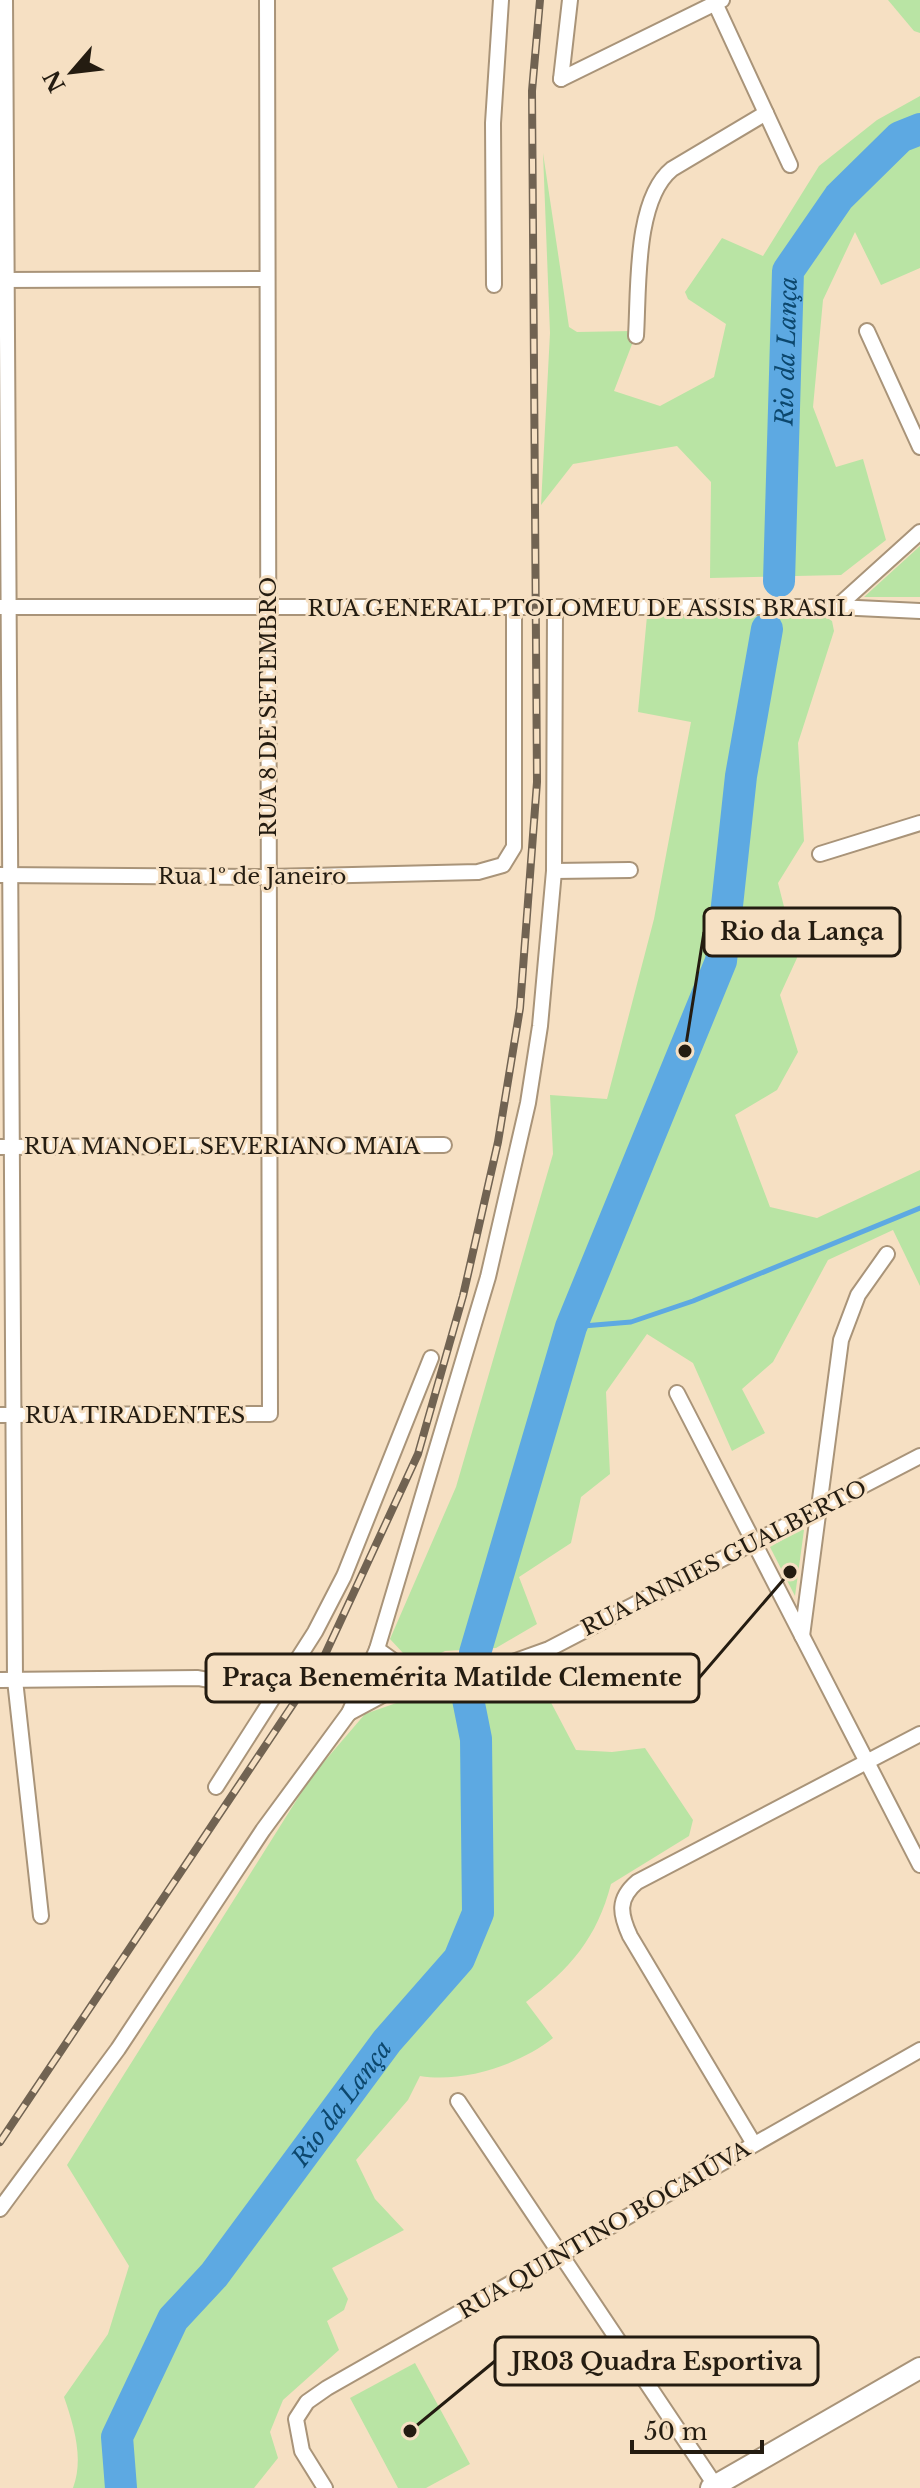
<svg xmlns="http://www.w3.org/2000/svg" width="920" height="2488" viewBox="0 0 920 2488" font-family="'Libre Baskerville',serif">
<style>
.green{fill:#b9e4a4}
.lines{fill:none;stroke-linecap:round;stroke-linejoin:round}
.stream{stroke:#5da9e2;stroke-width:5}
.river{stroke:#5da9e2;stroke-width:32}
.street-casing{stroke:#a99479;stroke-width:18}
.secondary-casing{stroke:#a99479;stroke-width:24}
.street{stroke:#fff;stroke-width:14}
.secondary{stroke:#fff;stroke-width:20}
.rail-casing{stroke:#716352;stroke-width:8}
.rail{stroke:#f6e0c3;stroke-width:5;stroke-dasharray:15;stroke-linecap:butt}
.labels{text-anchor:middle;dominant-baseline:central;stroke-width:6;stroke-linejoin:round;paint-order:stroke}
.street-label{font-size:22px;fill:#241c11;stroke:#f6e0c3}
.water-label{font-size:24px;font-style:italic;fill:#0c476d;stroke:#f6e0c3}
.leader{fill:none;stroke:#241c11;stroke-width:3}
.callout-dot{fill:#241c11;stroke:#f6e0c3;stroke-width:3}
.callout{fill:#f6e0c3;stroke:#241c11;stroke-width:3}
.callout-label{font-size:24px;text-anchor:middle;font-weight:bold;fill:#241c11}
</style>
<rect width="100%" height="100%" fill="#f6e0c3"/>
<!-- green -->
<g class="green">
<path d="M888 0H920V33L914 31Z"/>
<path d="M920 96V268L881 285 855 232 823 300 813 407 836 467 863 459 886 540 841 575 710 578 711 482 677 446 573 464 541 505 550 333 543 153 569 327 577 332 632 331 634 339 614 391 660 406 714 377 726 324 688 299 685 292 722 238 763 256 819 166 877 120Z"/>
<path d="M920 546V597H864Z"/>
<path d="M647 616H824L832 621 834 631 798 743 804 841 778 883 797 958 780 995 798 1052 777 1090 735 1115 770 1207 817 1218 920 1170V1286L893 1230 828 1260 773 1362 742 1389 765 1433 732 1451 693 1363 647 1334 606 1392 610 1474 581 1497 571 1543 519 1577 537 1624 496 1648 445 1651 415 1666 390 1639 456 1487 553 1154 550 1095 607 1099 654 919 691 722 638 712Z"/>
<path d="M801 1529 804 1530 795 1596 770 1547Z"/>
<path d="M535 1672 576 1750 612 1752 645 1748 693 1820 689 1836 611 1884C597 1938 570 1969 526 2002L553 2038C519 2065 463 2083 420 2076L408 2100 356 2160 375 2199 404 2230 332 2268 348 2299 344 2310 327 2321 339 2350 283 2400 270 2432 278 2458 254 2488H73C84 2459 74 2426 64 2397L108 2334 129 2266 67 2165 311 1777 365 1714 439 1688 502 1684Z"/>
<path d="M415 2363 470 2464 426 2488H398L350 2398Z"/>
</g>
<g class="lines">
<!-- stream -->
<path class="stream" d="M571 1327 631 1322 693 1301 920 1208"/>
<!-- river -->
<g class="river">
<path id="s1" d="M779 581 788 271 839 197 900 137 920 129"/>
<path d="M475 1653 571 1327 721 961 741 776 767 629"/>
<path id="s2" d="M121 2488 117 2437 173 2319 214 2275 387 2041 459 1959 478 1913 476 1739 467 1694"/>
</g>
<!-- street casing -->
<g class="street-casing">
<g id="street">
<path d="M5 0 15 1680 41 1916"/>
<path d="M715 3 790 165"/>
<path d="M561 79 722 0"/>
<path d="M561 79 570 0"/>
<path d="M0 280 267 279"/>
<path d="M494 285 493 123 501 0"/>
<path d="M867 331 920 447"/>
<path d="M636 336C639 290 634 200 672 169L766 113"/>
<path d="M0 607H837L920 611"/>
<path d="M837 607 920 532"/>
<path d="M820 854 920 823"/>
<path d="M554 871 630 870"/>
<path d="M0 875 269 877 478 872 503 865 514 847V607"/>
<path d="M0 1147 444 1145"/>
<path d="M677 1393 920 1865"/>
<path d="M0 1415 270 1414 267 0"/>
<path d="M802 1636 841 1340 858 1295 887 1254"/>
<path d="M377 1649 416 1677"/>
<path d="M0 1680 198 1678 276 1693"/>
<path d="M349 1713 416 1677 499 1667 549 1649 920 1456"/>
<path d="M216 1787 315 1632 344 1576 431 1358"/>
<path d="M458 2101 717 2488"/>
<path d="M754 2144 630 1936C620 1914 617 1899 637 1882L920 1734"/>
<path d="M0 2209 118 2049 263 1830 349 1713 377 1649 488 1277 528 1103 540 1026 554 871 555 607"/>
<path d="M325 2488 302 2451 296 2419 307 2402 327 2388 920 2050"/>
</g>
</g>
<!-- secondary casing -->
<g class="secondary-casing">
<path id="secondary" d="M711 2488 920 2368"/>
</g>
<!-- street -->
<use href="#street" class="street"/>
<!-- secondary -->
<use href="#secondary" class="secondary"/>
<!-- rail casing -->
<g class="rail-casing">
<path id="rail" d="M0 2142 322 1661 418 1454 463 1296 498 1142 520 1008 537 782 532 91 540 0"/>
</g>
<!-- rail -->
<use href="#rail" class="rail"/>
</g>
<g class="labels">
<!-- street labels -->
<g class="street-label">
<text x="580" y="608">RUA GENERAL PTOLOMEU DE ASSIS BRASIL</text>
<text transform="translate(268 707) rotate(-90)">RUA 8 DE SETEMBRO</text>
<text x="252" y="876">Rua 1º de Janeiro</text>
<text x="222" y="1146">RUA MANOEL SEVERIANO MAIA</text>
<text x="135" y="1415">RUA TIRADENTES</text>
<text transform="translate(724 1558) rotate(-27)">RUA ANNIES GUALBERTO</text>
<text transform="translate(604 2230) rotate(-30)">RUA QUINTINO BOCAIÚVA</text>
</g>
<!-- water labels -->
<g class="water-label">
<text stroke="none"><textPath href="#s1" startOffset="230">Rio da Lança</textPath></text>
<text stroke="none"><textPath href="#s2" startOffset="456">Rio da Lança</textPath></text>
</g>
</g>
<!-- callouts -->
<path class="leader" d="M685 1051L704 932M790 1572L699 1678M410 2431L495 2361"/>
<g class="callout-dot">
<circle cx="685" cy="1051" r="8"/>
<circle cx="790" cy="1572" r="8"/>
<circle cx="410" cy="2431" r="8"/>
</g>
<g class="callout">
<rect x="704" y="908" width="196" height="48" rx="8"/>
<rect x="206" y="1654" width="493" height="48" rx="8"/>
<rect x="495" y="2337" width="323" height="48" rx="8"/>
</g>
<g class="callout-label">
<text x="802" y="940">Rio da Lança</text>
<text x="452" y="1686">Praça Benemérita Matilde Clemente</text>
<text x="657" y="2370">JR03 Quadra Esportiva</text>
</g>
<!-- north arrow -->
<g transform="translate(72 72) rotate(242)" stroke="#f6e0c3" stroke-width="6" paint-order="stroke">
<path d="M0-6L14 30L0 20L-14 30Z" fill="#241c11"/>
<text y="-12" font-size="22" font-weight="bold" text-anchor="middle" fill="#241c11">N</text>
</g>
<!-- scale -->
<path d="M632 2440v12h130v-12" fill="none" stroke="#241c11" stroke-width="4"/>
<text x="644" y="2440" font-size="24" fill="#241c11" stroke="#f6e0c3" stroke-width="6" paint-order="stroke">50 m</text>
</svg>
